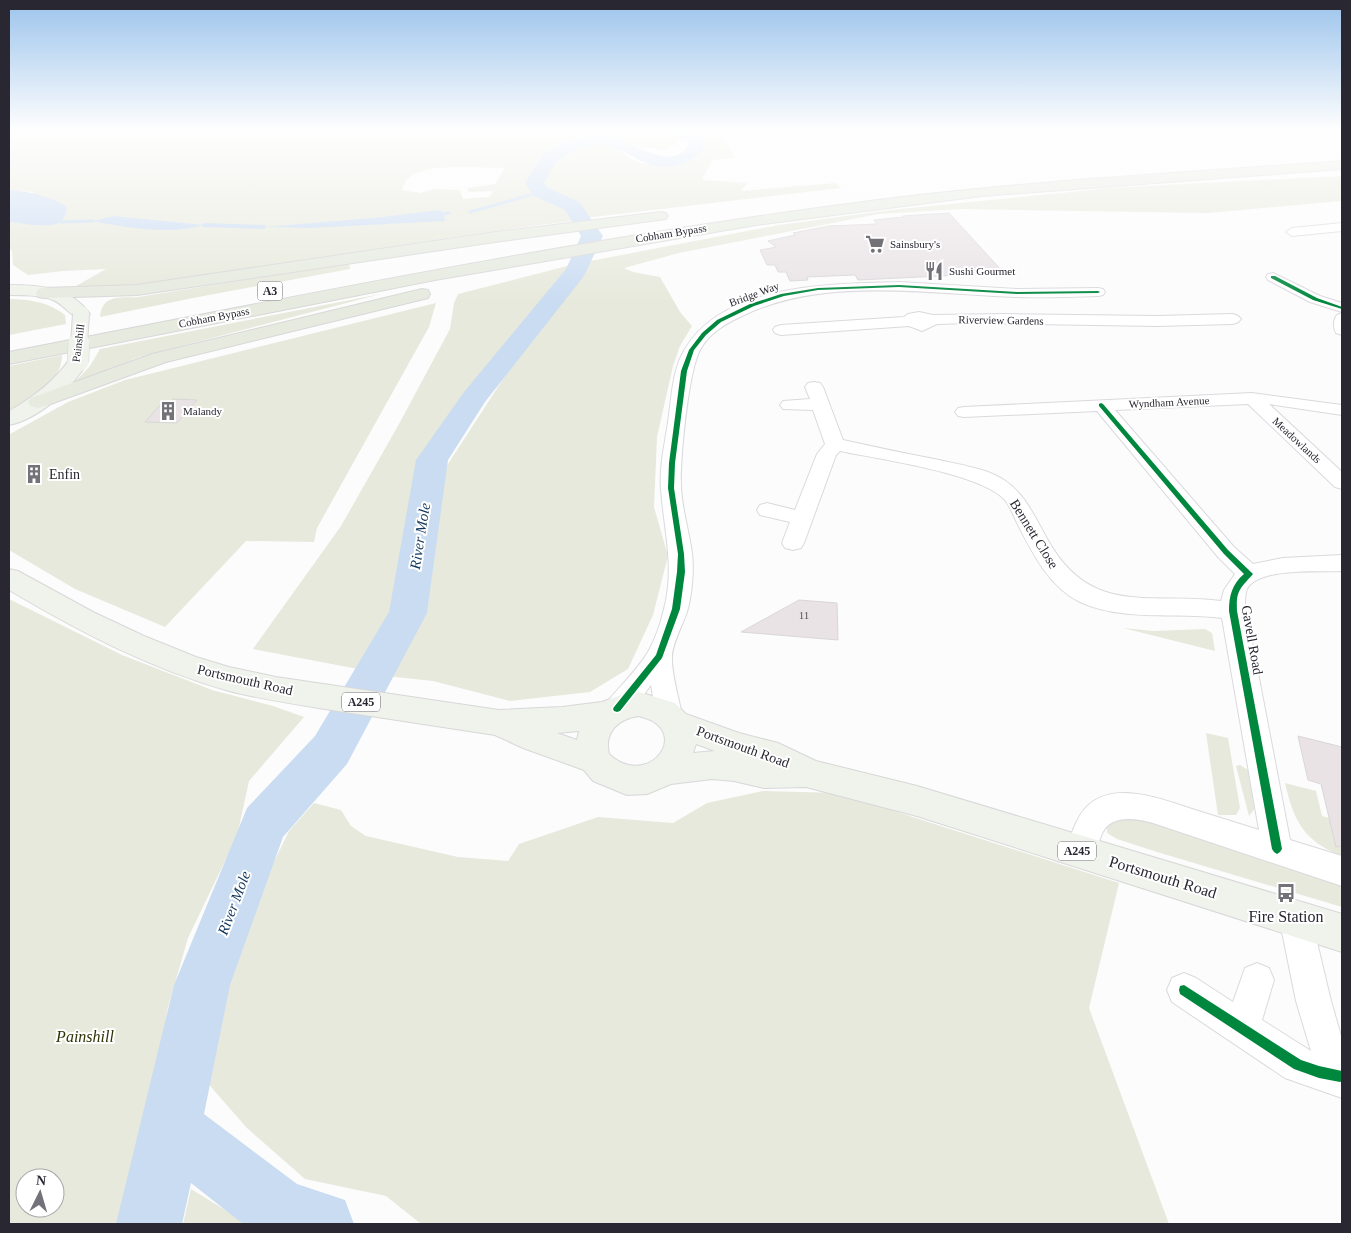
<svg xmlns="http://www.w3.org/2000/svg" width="1351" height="1233" viewBox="0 0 1351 1233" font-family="'Times New Roman',serif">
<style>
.green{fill:#e7e9dc;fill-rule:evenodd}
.water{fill:#cadcf2}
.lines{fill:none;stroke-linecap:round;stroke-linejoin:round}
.stream-far1{stroke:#cadcf2;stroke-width:3}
.stream{stroke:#cadcf2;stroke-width:4}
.river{fill:#cadcf2;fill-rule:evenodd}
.building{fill:#e9e3e6;stroke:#dad6d8}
.street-casing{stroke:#dad9de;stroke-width:2}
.primary-casing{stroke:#d8d7d9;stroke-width:2}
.highway-casing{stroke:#d8d7d9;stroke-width:2}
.street{fill:#fff;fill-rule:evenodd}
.primary{fill:#eff3eb;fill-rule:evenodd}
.highway{fill:#e6eadf;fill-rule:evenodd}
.primary-bridge-far1-casing{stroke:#d8d7d9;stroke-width:18;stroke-linecap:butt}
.primary-bridge-casing{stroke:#d8d7d9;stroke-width:22;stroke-linecap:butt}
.primary-bridge-far1{stroke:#eff3eb;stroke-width:16}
.primary-bridge{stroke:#eff3eb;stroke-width:21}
.cycleway-casing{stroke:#fff;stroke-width:3}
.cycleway{fill:#00873e;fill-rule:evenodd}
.labels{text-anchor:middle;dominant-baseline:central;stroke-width:4;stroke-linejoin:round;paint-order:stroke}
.far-street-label{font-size:11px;fill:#292731;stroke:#fff}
.far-poi-label{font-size:11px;fill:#292731;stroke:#fff;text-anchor:start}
.number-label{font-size:11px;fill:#5a575f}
.shield{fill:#fff;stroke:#69686f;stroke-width:1}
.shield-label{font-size:12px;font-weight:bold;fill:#292731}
.poi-label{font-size:14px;fill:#292731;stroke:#fff;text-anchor:start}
.street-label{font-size:14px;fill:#292731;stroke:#fff}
.water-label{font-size:15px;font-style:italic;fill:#10365c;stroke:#fff}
.near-street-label{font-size:16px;fill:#292731;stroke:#fff}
.near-poi-label{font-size:16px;fill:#292731;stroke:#fff}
.near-park-label{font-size:16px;font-style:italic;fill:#2f3305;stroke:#fff}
</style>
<rect width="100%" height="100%" fill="#fcfcfc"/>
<!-- green -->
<g class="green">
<path d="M9 131H660L673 135 679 144 663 150 635 146 595 132C572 141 538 150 532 178 531 184 533 192 538 196 546 201 560 201 567 208 570 211 573 217 575 221 473 232 372 250 272 266 207 277 142 290 76 286L106 269 63 271 28 275 13 265 12 251 9 248V222L30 224 33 192 9 190ZM463 167 505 168 495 184 467 188 469 192 494 191 489 197 463 199 460 190 434 189 420 193 402 190C407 165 444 168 463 167Z"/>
<path d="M688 131H726L723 136 735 158 712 160 702 180 747 183 741 191 836 183 841 188 585 218C576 203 562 198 547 190L543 179 558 158 589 145 610 146 639 163 680 164 696 158 703 148V136Z"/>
<path d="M1342 176V201L1208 213 962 209 879 214 679 253 624 268 633 272 660 277 680 312 692 326 680 346 673 366 657 437 654 507 668 556 653 615 628 669 590 692 510 701 433 681 386 676 428 604 446 467 505 376 580 278 590 261 779 225 890 210 1110 188Z"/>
<path d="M349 263 350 269 193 298 100 317C102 294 120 298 138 297Z"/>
<path d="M571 265 568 272 449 415 418 466 393 612 358 669 253 649 341 526 399 424 450 329 454 303 458 294Z"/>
<path d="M381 294 139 357 73 384 90 366 100 349Z"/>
<path d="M9 299C30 299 48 302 65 315L66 324 9 335Z"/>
<path d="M436 303 429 327 317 528 314 542 246 541 165 627 75 589 9 550 10 434 68 402 125 380Z"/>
<path d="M62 355C62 383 31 398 9 410V366Z"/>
<path d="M9 599 122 655 212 690 273 706 304 717 249 781 237 836 188 938 168 1007 145 1135 120 1224H9ZM25 1178H55V1208H25Z"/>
<path d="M1123 628 1153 631 1205 629 1212 633 1215 651Z"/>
<path d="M1206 733 1228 738 1240 808 1236 815H1218Z"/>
<path d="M1240 765 1250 771 1256 807 1249 816 1236 766Z"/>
<path d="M1285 783 1316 791 1322 816 1342 822V856C1304 841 1294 822 1285 783Z"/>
<path d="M763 791 838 793 1119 883 1089 1008 1169 1224H421L386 1196 305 1179 247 1128 204 1079 201 1063 208 1044 239 934 289 831 314 803 341 810 351 826 366 836 458 857 508 861 519 844 598 817 673 823 707 803Z"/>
<path d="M1127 813 1279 858 1342 879V907L1157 852 1117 839 1107 833V823Z"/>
<path d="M191 1189 248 1224H183Z"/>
</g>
<!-- water -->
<g class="water">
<path d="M9 190C30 192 48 195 67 207 66 212 65 218 61 222 50 229 21 223 9 222Z"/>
<path d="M440 210 444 214 445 221 310 228 264 227 374 218Z"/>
<path d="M114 216 204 225C171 235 127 228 93 221Z"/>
</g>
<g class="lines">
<!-- stream-far1 -->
<g class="stream-far1">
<path d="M470 212 541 192"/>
<path d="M444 214 449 213"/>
<path d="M61 222 93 221"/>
</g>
<!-- stream -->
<path class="stream" d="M204 225 264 227"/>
<!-- river -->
<path class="river" d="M667 131C679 130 698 129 706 141 702 153 695 161 683 164 646 173 640 155 610 147 593 143 568 151 556 163 551 169 548 176 544 183L548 188 579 202 603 236 584 276 485 402 448 460 427 613 347 764 283 837 230 985 204 1114 297 1184 345 1200 354 1224H243L191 1183 182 1224H116L174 985 247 808 315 736 389 612 416 460 464 392 566 269 581 236 565 210 534 196 525 183C532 173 537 160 547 152 563 141 590 134 610 137 630 140 676 175 689 143L669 134Z"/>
</g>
<!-- building -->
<g class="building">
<path d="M949 213 1004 273 858 280 855 275 807 277 808 280 790 281 786 272H778L775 265H767L760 250 776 247 768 241 795 235 793 233 829 226 877 224 874 220 904 217 903 216Z"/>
<path d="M173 399 197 400 177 423 145 422 161 404 168 405Z"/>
<path d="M799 600 837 603 838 640 741 632Z"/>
<path d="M1298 736 1342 747V846L1336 847 1321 784 1308 780Z"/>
</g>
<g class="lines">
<!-- street casing -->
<g class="street-casing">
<g id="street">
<path d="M1342 223V231L1292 236 1286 232 1292 228Z"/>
<path d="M1273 273 1320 296 1342 303V312L1310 302 1268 280 1266 277 1268 274Z"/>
<path d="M899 282 1017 289 1098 288 1103 289 1105 292 1103 295 1098 296C1070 297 1042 298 1015 297 928 294 823 276 742 316 725 324 709 333 700 350 688 373 680 459 681 487 682 509 689 531 692 553 694 571 692 595 687 612 683 624 672 644 672 657 671 672 679 699 682 715L678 723 669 726 660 723 656 715 651 685C639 700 629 724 608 717L604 709 608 701C621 685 638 669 648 652 655 640 661 622 664 609 675 567 664 531 661 489 659 465 666 439 669 415 672 393 673 368 685 349 724 283 832 284 899 282Z"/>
<path d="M919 312 933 315 1006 314 1157 316 1233 314 1238 316 1241 319 1238 322 1233 324 1157 326 969 323 937 324 922 331 909 326 781 335 775 333 773 330 775 327 781 325 904 317 908 314Z"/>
<path d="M1342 313V335L1336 333C1333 328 1333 320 1337 315Z"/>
<path d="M814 382 820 383 823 387 843 440C875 447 907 454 939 460 960 465 986 468 1004 480 1028 496 1037 523 1052 547 1095 616 1152 592 1221 601L1224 590 1235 574 1218 557 1097 411 964 417 958 416 955 412 958 408 964 407 1252 393 1342 405V415L1269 404 1342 472V489L1335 487 1248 404 1115 410 1234 547 1253 564 1283 558 1342 555V571C1320 572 1259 567 1247 589 1245 594 1245 600 1245 605L1290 840 1342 856V886L1153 823C1135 818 1109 814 1101 836 1097 845 1098 854 1094 863L1083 868 1072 863C1066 848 1069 838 1076 823 1098 774 1155 797 1192 809 1214 816 1237 823 1259 830L1222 618C1176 612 1124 622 1080 602 1050 587 1034 556 1019 527 1015 519 1011 508 1005 500 981 473 878 459 840 451L836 455 804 543 801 548 793 550 785 548 782 543 790 522 760 515 757 510 760 505 767 503 795 510 817 454 825 444 813 410 783 409 780 405 783 401 810 399 805 387 808 383Z"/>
<path d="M1295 901 1306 906 1311 917 1331 1001 1342 1039V1098L1285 1078 1172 1002 1167 990 1172 978 1184 973 1196 978 1233 1002 1245 968 1257 963 1269 968 1274 980 1262 1020 1311 1051 1296 1001 1279 917 1284 906Z"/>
</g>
</g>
<!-- primary casing -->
<g class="primary-casing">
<g id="primary">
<path d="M9 285C39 285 71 287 90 314L87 318C72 321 67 306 53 300 40 295 23 295 9 295Z"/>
<path d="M78 355 85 357 88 361C73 388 39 419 9 425V411C34 397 55 381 71 357Z"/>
<path d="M9 569 18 571 93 612 144 636 196 657 229 667 276 677 499 710 562 707 602 702 621 695 639 692 675 703 686 714 739 733 778 743 816 761 917 786 1342 914V952L917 816 806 787 764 788 734 781 712 779 671 784 647 794 627 795 593 781 584 770 523 748 495 735C443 727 390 719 338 711 301 705 265 700 229 691 151 669 78 631 9 590ZM639 716C644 718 650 719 654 722 685 742 644 787 609 754 604 732 618 719 639 716ZM579 731 577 740 557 733ZM696 744 715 751 693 753Z"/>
</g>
</g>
<!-- highway casing -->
<g class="highway-casing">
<g id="highway">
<path d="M1342 161V169L982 196 756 225 435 280 9 364V352C293 297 576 239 863 202 1022 181 1182 173 1342 161Z"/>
<path d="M661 212 666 213 668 216 666 219 495 242 137 295 44 298 38 297 36 293 38 289 44 288 137 285 495 232Z"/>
<path d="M422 289 428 290 430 294 428 298 166 362 45 406 38 408 31 406 28 402 31 398 152 354Z"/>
</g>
</g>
<!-- street -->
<use href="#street" class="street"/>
<!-- primary -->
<use href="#primary" class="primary"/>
<!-- highway -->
<use href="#highway" class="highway"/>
<!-- primary-bridge-far1 casing -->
<g class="primary-bridge-far1-casing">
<path id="primary-bridge-far1" d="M79 344 81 314"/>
</g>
<!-- primary-bridge casing -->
<g class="primary-bridge-casing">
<path id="primary-bridge" d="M78 361 79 343"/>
</g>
<!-- primary-bridge-far1 -->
<use href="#primary-bridge-far1" class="primary-bridge-far1"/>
<!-- primary-bridge -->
<use href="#primary-bridge" class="primary-bridge"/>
<!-- cycleway casing -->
<g class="cycleway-casing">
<g id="cycleway">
<path d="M1271 276H1275L1317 298 1342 307V309L1313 300 1271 278Z"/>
<path d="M899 285 1017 292 1098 291 1100 292 1098 293 1017 294 899 287 818 290 784 296 754 306 721 322 706 335 694 350 687 371 675 463 674 488 684 554 685 572 680 609 662 658 620 711 617 712 614 711 613 709 614 707 656 655 672 609 677 572 678 554 668 488 669 463 681 371 689 350 702 333 717 320 750 304 781 294 818 288Z"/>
<path d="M1101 403 1103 404 1228 550 1253 574C1240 589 1236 590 1237 611L1282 849 1280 852 1277 854 1274 852 1272 849 1229 611C1229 596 1232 584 1244 574L1224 554 1099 406V404Z"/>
<path d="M1184 985 1301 1060 1319 1066 1342 1071V1081L1340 1082 1319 1078 1294 1069 1180 994 1179 990 1180 986Z"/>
</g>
</g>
<!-- cycleway -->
<use href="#cycleway" class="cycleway"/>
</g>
<!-- sky -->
<linearGradient id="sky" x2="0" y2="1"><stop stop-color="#9cc4ec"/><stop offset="0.43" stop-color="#fefefe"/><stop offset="1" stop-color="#fefefe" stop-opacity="0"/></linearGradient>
<rect width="1351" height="303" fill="url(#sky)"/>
<!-- icons -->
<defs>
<g id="supermarket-bare" transform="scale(1.5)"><path d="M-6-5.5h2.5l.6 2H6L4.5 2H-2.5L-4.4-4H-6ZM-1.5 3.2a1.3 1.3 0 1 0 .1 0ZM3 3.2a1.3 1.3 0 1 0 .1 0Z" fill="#737278" stroke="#fff" stroke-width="2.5" paint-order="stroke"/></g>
<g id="restaurant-bare" transform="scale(1.5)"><path d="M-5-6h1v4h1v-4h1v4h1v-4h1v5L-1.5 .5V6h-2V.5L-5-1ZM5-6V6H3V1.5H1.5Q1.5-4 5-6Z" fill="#737278" stroke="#fff" stroke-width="2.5" paint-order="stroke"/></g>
<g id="building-bare" transform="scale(1.5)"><path d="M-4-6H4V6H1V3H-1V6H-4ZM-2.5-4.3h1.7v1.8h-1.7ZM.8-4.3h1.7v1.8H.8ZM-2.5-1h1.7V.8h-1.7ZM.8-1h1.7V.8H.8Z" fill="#737278" stroke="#fff" stroke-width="2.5" paint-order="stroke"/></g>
<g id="bus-bare" transform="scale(1.5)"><path d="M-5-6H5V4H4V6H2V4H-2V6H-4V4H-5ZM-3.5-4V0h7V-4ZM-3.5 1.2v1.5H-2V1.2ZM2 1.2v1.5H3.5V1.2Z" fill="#737278" stroke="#fff" stroke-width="2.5" paint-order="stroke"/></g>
</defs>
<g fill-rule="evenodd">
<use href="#supermarket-bare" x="875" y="244"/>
<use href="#restaurant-bare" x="934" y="271"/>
<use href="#building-bare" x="168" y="411"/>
<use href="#building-bare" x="34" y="474"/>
<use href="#bus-bare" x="1286" y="893"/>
</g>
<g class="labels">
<!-- far-street labels -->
<g class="far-street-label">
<text transform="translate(671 233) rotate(-9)">Cobham Bypass</text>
<text transform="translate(754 294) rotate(-20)">Bridge Way</text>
<text transform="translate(214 317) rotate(-11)">Cobham Bypass</text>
<text transform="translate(1001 320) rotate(1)">Riverview Gardens</text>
<text transform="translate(78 343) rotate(-83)">Painshill</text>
<text transform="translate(1169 402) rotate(-3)">Wyndham Avenue</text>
<text transform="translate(1297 440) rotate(43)">Meadowlands</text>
</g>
<!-- far-poi labels -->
<g class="far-poi-label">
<text x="890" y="244">Sainsbury's</text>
<text x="949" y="271">Sushi Gourmet</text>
<text x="183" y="411">Malandy</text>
</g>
<!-- number labels -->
<g class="number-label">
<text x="804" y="615">11</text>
</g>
<!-- shield labels -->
<g class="shield">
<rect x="257.5" y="281.5" width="25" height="19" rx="4"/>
<rect x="342" y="692.5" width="38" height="19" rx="4"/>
<rect x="1058" y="841.5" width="38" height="19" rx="4"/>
</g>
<g class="shield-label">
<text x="270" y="291">A3</text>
<text x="361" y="702">A245</text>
<text x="1077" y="851">A245</text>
</g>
<!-- poi labels -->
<g class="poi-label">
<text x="49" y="474">Enfin</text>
</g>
<!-- street labels -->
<g class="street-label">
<text transform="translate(1034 534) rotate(58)">Bennett Close</text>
<text transform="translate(1252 640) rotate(80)">Gavell Road</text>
<text transform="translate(245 680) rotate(13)">Portsmouth Road</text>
<text transform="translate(743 747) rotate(20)">Portsmouth Road</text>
</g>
<!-- water labels -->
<g class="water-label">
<text transform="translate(420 536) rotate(-81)">River Mole</text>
<text transform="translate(234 903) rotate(-69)">River Mole</text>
</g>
<!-- near-street labels -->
<g class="near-street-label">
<text transform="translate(1163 877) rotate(17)">Portsmouth Road</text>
</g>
<!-- near-poi labels -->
<g class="near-poi-label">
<text x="1286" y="916">Fire Station</text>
</g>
<!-- near-park labels -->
<g class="near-park-label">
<text x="85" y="1036">Painshill</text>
</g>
</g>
<!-- border -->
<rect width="1351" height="1233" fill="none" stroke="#292731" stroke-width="20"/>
<!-- north arrow -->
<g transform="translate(40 1193) rotate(5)"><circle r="24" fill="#ffffff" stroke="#a9a9ad"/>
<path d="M0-4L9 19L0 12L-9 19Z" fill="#737278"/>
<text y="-8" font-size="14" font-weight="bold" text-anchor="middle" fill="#292731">N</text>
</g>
</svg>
